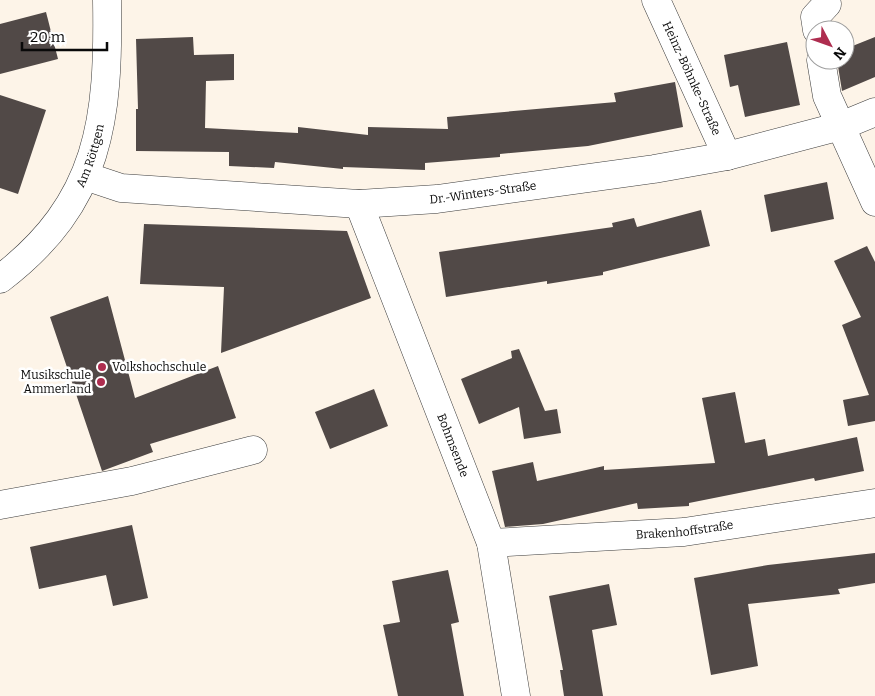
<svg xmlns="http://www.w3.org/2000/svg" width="875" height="696" viewBox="0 0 875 696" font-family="Bitter,serif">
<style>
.building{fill:#514947}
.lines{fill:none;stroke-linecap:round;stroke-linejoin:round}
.minor-casing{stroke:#3c3c3c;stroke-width:29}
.minor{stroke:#fff;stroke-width:28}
.poi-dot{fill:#ae2d4f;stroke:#fff;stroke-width:2}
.labels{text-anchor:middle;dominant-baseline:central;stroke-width:5;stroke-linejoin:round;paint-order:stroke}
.street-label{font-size:12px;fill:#090909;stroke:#fff}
.poi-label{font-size:12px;fill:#090909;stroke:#fff;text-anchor:start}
</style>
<rect width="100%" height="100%" fill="#fdf4e8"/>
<!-- building -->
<g class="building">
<path d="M46 12 58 59 0 74V24Z"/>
<path d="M193 37 194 55 234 54V80L206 81 205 128 298 133V127L368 135V127L448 129 447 117 616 102 614 93 675 82 683 127 588 146 500 154V157L425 163V170L343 167V169L275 162 274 168 229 166V152L136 151V109H138L136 39Z"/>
<path d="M875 37V77L842 91 837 60H845V49Z"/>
<path d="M787 42 800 105 745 117 738 85 730 87 724 55Z"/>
<path d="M0 95 46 110 18 194 0 188Z"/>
<path d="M827 182 834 219 771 232 764 195Z"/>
<path d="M701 210 710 246 603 272V275L547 284V281L446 297 439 252 613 227 612 223 634 218 637 227Z"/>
<path d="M144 224 347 231 371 298 221 353 224 287 140 284Z"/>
<path d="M867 246 875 262V421L848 426 843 400 869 395 842 325 861 317 834 261Z"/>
<path d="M108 296 135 398 218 366 236 418 150 444 153 452 102 471 50 317Z"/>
<path d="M519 349 545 411 557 409 561 433 524 439 519 407 479 424 461 379 512 358 511 351Z"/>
<path d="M374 389 388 426 330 449 315 412Z"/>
<path d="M735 392 745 443 765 439 768 456 857 437 864 471 815 481 814 478 689 503V506L638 509 637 503 543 524 505 527 492 471 533 462 537 481 604 466V470L715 463 702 398Z"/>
<path d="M132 525 148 598 113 606 106 575 39 589 30 547Z"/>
<path d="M875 553V583L838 589 840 594 748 604 758 666 711 675 694 578 768 565Z"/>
<path d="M448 570 459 622 451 624 464 696H398L383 625 400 622 392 581Z"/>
<path d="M609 584 617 625 592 630 603 696H564L560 670H563L549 596Z"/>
</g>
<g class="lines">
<!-- minor casing -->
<g class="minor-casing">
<g id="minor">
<path id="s1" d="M656 0 727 156"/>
<path d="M817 30 815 17 827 4"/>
<path d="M821 60 827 96 875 202"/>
<path id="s2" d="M85 176 121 188 359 204 437 199 654 169 727 156 841 126 875 112"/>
<path id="s3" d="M359 204 491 543 516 696"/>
<path id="s4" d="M0 279C101 202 109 119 107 0"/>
<path d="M0 505 132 481 253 450"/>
<path id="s5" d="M491 543 684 532 875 503"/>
</g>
</g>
<!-- minor -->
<use href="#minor" class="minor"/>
</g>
<!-- markers -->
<g class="poi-dot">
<circle cx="102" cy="367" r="5"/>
<circle cx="101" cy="382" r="5"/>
</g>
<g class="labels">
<!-- street labels -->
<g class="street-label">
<text stroke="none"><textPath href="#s1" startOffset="86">Heinz-Böhnke-Straße</textPath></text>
<text stroke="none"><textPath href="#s4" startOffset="156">Am Röttgen</textPath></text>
<text stroke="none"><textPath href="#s2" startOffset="401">Dr.-Winters-Straße</textPath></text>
<text stroke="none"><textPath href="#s3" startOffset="259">Bohmsende</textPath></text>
<text stroke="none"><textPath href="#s5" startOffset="194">Brakenhoffstraße</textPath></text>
</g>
<!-- poi labels -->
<g class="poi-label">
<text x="112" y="367">Volkshochschule</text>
<text x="91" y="375" text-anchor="end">Musikschule<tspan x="91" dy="14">Ammerland</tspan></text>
</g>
</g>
<!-- north arrow -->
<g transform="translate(830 45) rotate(131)"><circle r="24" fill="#ffffff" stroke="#9d9d9d"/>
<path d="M0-4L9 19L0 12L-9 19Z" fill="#ae2d4f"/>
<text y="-8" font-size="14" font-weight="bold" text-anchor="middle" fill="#090909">N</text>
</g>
<!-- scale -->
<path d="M22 42v8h85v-8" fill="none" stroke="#090909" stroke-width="2.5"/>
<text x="30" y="42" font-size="15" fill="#090909" stroke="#ffffff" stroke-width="4" paint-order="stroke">20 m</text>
</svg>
